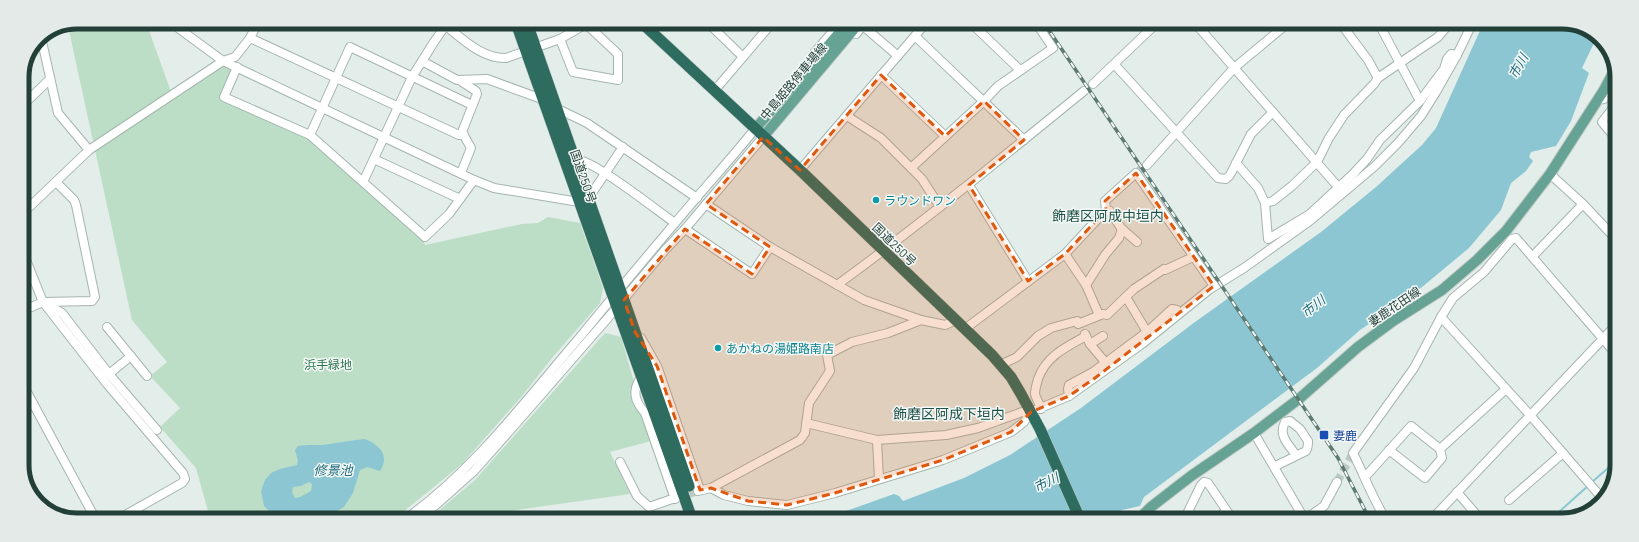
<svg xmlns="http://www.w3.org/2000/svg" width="1639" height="542" viewBox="0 0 1639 542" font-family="Barlow,'Noto Sans JP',sans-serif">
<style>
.green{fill:#bcdec6}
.water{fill:#8bc6d2;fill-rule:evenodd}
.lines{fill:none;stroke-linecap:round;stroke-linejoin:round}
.stream{stroke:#8bc6d2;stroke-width:2}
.minor-tunnel{stroke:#bccac6;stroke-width:8;stroke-dasharray:8 4;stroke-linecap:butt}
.minor-casing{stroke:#a5b5b0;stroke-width:10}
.major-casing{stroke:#c1c9c7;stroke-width:12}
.highway-casing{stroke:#c1c9c7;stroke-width:12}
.minor{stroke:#fff;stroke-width:8}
.major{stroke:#67a395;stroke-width:10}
.highway{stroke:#2e6c60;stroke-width:11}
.rail-casing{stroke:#5d7a73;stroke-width:3.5}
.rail{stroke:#f4f9f7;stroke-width:2;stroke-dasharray:6;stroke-linecap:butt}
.marked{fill:#de580e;fill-opacity:0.2;stroke:#de580e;stroke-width:3;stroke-dasharray:8 5;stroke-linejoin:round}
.culture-dot{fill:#0f9aa8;stroke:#f4f9f7;stroke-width:1.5}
.transit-dot{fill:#1a4fb4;stroke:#f4f9f7;stroke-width:1.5}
.labels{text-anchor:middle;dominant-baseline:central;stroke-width:3;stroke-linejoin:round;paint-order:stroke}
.street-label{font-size:12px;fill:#223f38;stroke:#f4f9f7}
.culture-label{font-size:12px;fill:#0d838f;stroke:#f4f9f7;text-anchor:start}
.park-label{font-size:12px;fill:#2c764b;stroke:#f4f9f7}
.transit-label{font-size:12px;fill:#164399;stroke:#f4f9f7;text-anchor:start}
.water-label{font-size:13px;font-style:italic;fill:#1c6a7c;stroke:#f4f9f7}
.quarter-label{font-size:14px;fill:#1e5146;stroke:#f4f9f7}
.rim{fill:none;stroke:#223f38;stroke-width:5}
</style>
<rect width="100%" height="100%" fill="#e3ede9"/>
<!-- green -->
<g class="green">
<path d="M77 22H146L171 92 224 64 233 69 222 99 310 139 422 236 425 245 522 224 538 223 548 217 580 223 603 288 600 303 552 358 522 396 462 464 403 512 393 518H210L196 468 160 427 180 408 150 376 167 362 132 320 68 26Z"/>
<path d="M605 333 621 337 651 441 610 452 630 494 495 513 483 519H429L475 480Z"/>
</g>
<!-- water -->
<g class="water">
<path d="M1483 24H1576L1600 40 1594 43 1582 68 1589 73 1571 121 1556 146 1531 152 1529 157 1533 161 1526 171 1511 183 1501 210 1469 248 1416 292 1360 330 1317 368 1144 497 1140 506 1122 510 1109 519H831L835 515 894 494 899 496 903 501 964 478 1010 455 1081 408 1195 322 1321 232 1376 187 1422 145 1436 128Z"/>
<path d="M365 439C380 445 390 456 380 471L367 467 360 470 353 493 344 507 325 518H283L271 513 264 506 261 491 265 480 271 473 280 469 297 465 298 461 295 450 298 446C309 444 320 446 330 444 342 442 353 440 365 439ZM309 482 312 484 311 491 300 497 295 498 292 493 293 487 301 486Z"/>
</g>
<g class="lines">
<!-- stream -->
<g class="stream">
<path d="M1592 482 1615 462"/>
<path d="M1550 520 1589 485"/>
</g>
<!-- minor-tunnel -->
<g class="minor-tunnel">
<path d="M1136 173 1147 165"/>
<path d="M1337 482 1353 453"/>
<path d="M678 497 698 491"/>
</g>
<!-- minor casing -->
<g class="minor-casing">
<g id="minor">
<path d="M170 22 223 61 474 180 494 188 579 202"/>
<path d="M228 22V24"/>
<path d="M325 22 338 24 340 22"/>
<path d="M442 23C461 37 481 59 506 58L560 39 588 23"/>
<path d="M708 23 743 57"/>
<path d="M971 23 1020 70"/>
<path d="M1195 23 1339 188"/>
<path d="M1341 24 1368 60 1378 78"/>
<path d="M1379 24 1420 101"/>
<path d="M863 26 898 56"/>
<path d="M856 34 865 23"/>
<path d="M915 36 1024 140"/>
<path d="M41 37 58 113 89 150"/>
<path d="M250 38 459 135H464"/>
<path d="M560 39 573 72 618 80V54L585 23"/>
<path d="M422 61 457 80 487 79 539 98 543 97"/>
<path d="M809 63 815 52 840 23"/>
<path d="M1115 65 1218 178 1226 179 1230 175 1251 134 1273 112"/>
<path d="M237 67 224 97 310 135 425 237 449 214 474 180"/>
<path d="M881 75 945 136"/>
<path d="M1093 84 1157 23"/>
<path d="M715 90 772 23"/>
<path d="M1597 100 1604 99 1613 87 1617 86"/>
<path d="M22 106 50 79"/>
<path d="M558 109 587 123 697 198"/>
<path d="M847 116 881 138 922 179 940 207"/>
<path d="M310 135 350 47 472 105"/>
<path d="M1617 140 1602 122 1617 103"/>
<path d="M374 159 460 199"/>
<path d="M575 159C594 160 656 210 675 223"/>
<path d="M1236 163 1258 188 1265 203 1268 239 1310 214"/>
<path d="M1147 165 1234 68 1287 24"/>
<path d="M911 168 984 101 998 86 1053 48 1036 23"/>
<path d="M800 170 926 23"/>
<path d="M461 173 471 148 462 132 477 94 476 91 462 82V80"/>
<path d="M1550 174 1583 204 1616 239"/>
<path d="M363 182 412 77 434 42 448 22"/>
<path d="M969 185 1028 281"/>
<path d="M587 194 594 190 623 147"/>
<path d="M1265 203 1273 201 1292 186 1317 162 1329 138 1344 115 1374 84 1378 78 1438 37 1449 24"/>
<path d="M706 204 770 247 864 300 921 320"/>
<path d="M1106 210 1110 211 1121 228 1137 242"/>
<path d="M1311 213 1353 174 1367 159 1380 140 1420 101 1444 69 1447 59 1451 54 1457 55"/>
<path d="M22 214 89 150 223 61 235 57 250 38 258 22"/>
<path d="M685 229 752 274 770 247"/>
<path d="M22 250 43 302 107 384 183 473 185 479 182 483 120 518"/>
<path d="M1065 254 1086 285 1099 315"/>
<path d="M1533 256 1583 204"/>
<path d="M837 285C922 223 1003 157 1084 91"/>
<path d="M1086 285 1105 255 1119 238 1122 229"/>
<path d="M1126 297 1147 332 1172 309 1177 310 1179 313"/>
<path d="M47 304 62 313 109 374 157 430"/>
<path d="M22 311 43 302 92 301 95 297 76 205 74 200 56 182"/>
<path d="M1441 317 1530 415 1602 498"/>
<path d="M107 327 147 376"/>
<path d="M966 328 1065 254 1106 210 1105 201 1136 173 1214 286"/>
<path d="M1085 334 1090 344 1105 362"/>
<path d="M641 338 657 366 700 490"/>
<path d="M1090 344 1103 336"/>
<path d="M1000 365 1017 357 1038 336 1051 328 1077 321 1078 324 1103 314 1107 315 1134 289 1164 269 1165 270 1193 257"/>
<path d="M109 374 131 356"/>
<path d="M641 377C632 391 634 400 645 413L675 499"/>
<path d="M22 383 95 518"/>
<path d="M1069 396 1068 389 1069 385 1093 372 1147 332"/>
<path d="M1041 409C1040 404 1036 399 1035 394 1035 389 1037 383 1038 379 1046 356 1066 347 1086 336"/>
<path d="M806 423 877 440 946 435 978 428 1022 412H1031L1069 396 1142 344 1210 289 1244 268 1311 220 1375 166 1398 143 1421 116 1436 92 1457 55 1472 24"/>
<path d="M1254 433 1305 520"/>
<path d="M877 440 879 479"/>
<path d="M1389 450 1425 478 1442 458 1440 449 1506 389"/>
<path d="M620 462 637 496 649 507 678 497"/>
<path d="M1275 466C1280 464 1304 452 1306 451 1308 448 1308 445 1308 441L1300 429 1290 421 1285 422C1278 435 1288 444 1296 455"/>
<path d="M1365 477 1411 426 1440 449"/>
<path d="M711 488 724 495 748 501 787 505 835 493 943 460 1011 432 1024 422 1031 412"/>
<path d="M698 491 711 488 800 440 805 433 809 403 830 371 827 355 852 342 888 333 921 320 945 325 956 320"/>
<path d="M1457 492 1481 520"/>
<path d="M1509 500 1563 453"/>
<path d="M1186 516 1193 520"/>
<path d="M407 518C475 469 525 401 580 337 611 299 643 261 675 223 701 192 729 161 755 129"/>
<path d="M419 519 437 504 474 471 513 427 607 319 665 250 685 229 763 137"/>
<path d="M1184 520 1201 485 1204 482 1208 483 1233 520"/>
<path d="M1216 520 1226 511"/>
<path d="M1304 520 1324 506 1337 482"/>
<path d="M1386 520C1373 499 1364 475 1353 453L1414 368 1441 317 1453 298 1484 272 1512 239 1516 238 1616 354"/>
<path d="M1431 520 1616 325"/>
</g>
</g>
<!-- major casing -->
<g class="major-casing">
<g id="major">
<path d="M755 129 848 23"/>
<path d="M763 137 859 23"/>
<path d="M1139 519 1151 507 1191 476 1254 433 1300 398 1358 347 1393 321 1442 290 1477 260 1506 231 1550 174 1604 90 1615 69"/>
</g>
</g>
<!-- highway casing -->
<g class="highway-casing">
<g id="highway">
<path d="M516 23 692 519"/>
<path d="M527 23 689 486"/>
<path d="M642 23 800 170 992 355 1011 377 1021 394 1040 429 1080 519"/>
</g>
</g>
<!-- minor -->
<use href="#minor" class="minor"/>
<!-- major -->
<use href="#major" class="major"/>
<!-- highway -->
<use href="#highway" class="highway"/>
<!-- rail casing -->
<g class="rail-casing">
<path id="rail" d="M1044 23 1338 458 1370 520"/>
</g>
<!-- rail -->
<use href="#rail" class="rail"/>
</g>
<!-- marked area -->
<path class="marked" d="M881 75 945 136 984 101 1024 140 969 185 1028 281 1065 254 1106 210 1105 201 1136 173 1214 286 1095 378 1069 396 1031 412 1011 432 943 460 835 493 787 505 748 501 711 488 700 490 657 366 635 332 624 300 685 229 752 274 770 247 706 204 763 137 800 170Z"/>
<!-- markers -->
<g class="culture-dot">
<circle cx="876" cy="200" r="4"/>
<circle cx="718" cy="348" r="4"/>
</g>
<rect class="transit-dot" x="1319" y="430" width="10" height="10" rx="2"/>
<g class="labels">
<!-- street labels -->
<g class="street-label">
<text transform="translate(793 81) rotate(-50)">中島姫路停車場線</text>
<text transform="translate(584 176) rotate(71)">国道250号</text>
<text transform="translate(895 244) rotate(44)">国道250号</text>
<text transform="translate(1394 306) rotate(-34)">妻鹿花田線</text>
</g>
<!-- culture labels -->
<g class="culture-label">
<text x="884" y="200">ラウンドワン</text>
<text x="726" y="348">あかねの湯姫路南店</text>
</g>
<!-- park labels -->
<g class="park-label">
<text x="328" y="364">浜手緑地</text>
</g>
<!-- transit labels -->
<g class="transit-label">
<text x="1333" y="435">妻鹿</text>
</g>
<!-- water labels -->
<g class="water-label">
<text transform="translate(1518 66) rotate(-61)">市川</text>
<text transform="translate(1313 306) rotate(-38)">市川</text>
<text x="333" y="470">修景池</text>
<text transform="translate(1046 482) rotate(-26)">市川</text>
</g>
<!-- quarter labels -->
<g class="quarter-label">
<text x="1108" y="215">飾磨区阿成中垣内</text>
<text x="949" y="413">飾磨区阿成下垣内</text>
</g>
</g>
<!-- crop -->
<path d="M0 0H1639V542H0ZM77 29H1562A48 48 0 0 1 1610 77V465A48 48 0 0 1 1562 513H77A48 48 0 0 1 29 465V77A48 48 0 0 1 77 29Z" fill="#e3eae8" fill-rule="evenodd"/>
<path class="rim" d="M77 29H1562A48 48 0 0 1 1610 77V465A48 48 0 0 1 1562 513H77A48 48 0 0 1 29 465V77A48 48 0 0 1 77 29Z"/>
</svg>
